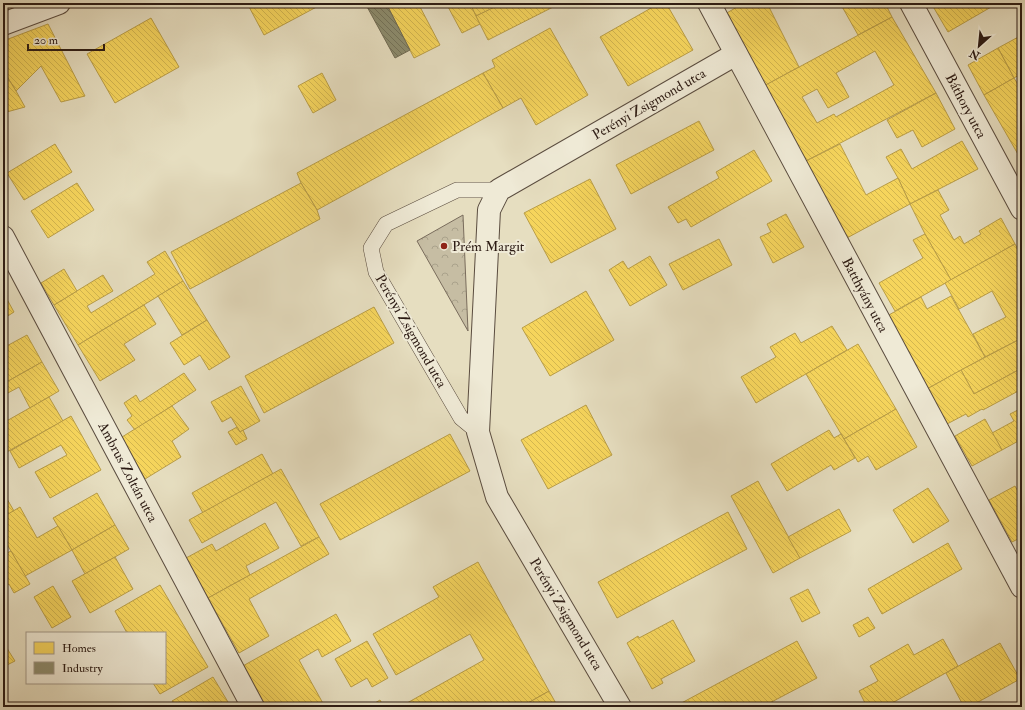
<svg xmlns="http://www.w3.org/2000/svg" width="1025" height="710" viewBox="0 0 1025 710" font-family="'IM FELL Double Pica',serif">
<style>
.park{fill:url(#park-crowns);stroke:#796c5c}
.homes{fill:url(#homes-back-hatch);stroke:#b99d46;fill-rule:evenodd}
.industry{fill:url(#industry-back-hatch);stroke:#6f6a53}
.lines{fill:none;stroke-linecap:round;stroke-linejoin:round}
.service-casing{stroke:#5a4c3f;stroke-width:16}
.minor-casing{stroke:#5a4c3f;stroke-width:24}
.service{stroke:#efead6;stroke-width:15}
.minor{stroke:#efead6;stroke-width:22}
.poi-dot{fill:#8f2418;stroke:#efead6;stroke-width:1.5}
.labels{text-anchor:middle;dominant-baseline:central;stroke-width:4;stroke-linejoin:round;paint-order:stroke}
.street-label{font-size:14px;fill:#2c1b14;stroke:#efead6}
.poi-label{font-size:14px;fill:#2c1b14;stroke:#efead6;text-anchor:start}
</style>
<defs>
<pattern id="park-crowns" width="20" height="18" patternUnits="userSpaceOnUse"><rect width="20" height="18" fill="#c6bda3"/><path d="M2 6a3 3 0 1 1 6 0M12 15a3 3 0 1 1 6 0" fill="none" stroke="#aaa28b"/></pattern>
<pattern id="homes-back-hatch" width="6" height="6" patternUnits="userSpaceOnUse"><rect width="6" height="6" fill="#f6d55c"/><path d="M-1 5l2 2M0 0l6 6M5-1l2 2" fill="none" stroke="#d3b64f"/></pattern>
<pattern id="industry-back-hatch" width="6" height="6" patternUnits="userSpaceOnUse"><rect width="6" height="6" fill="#8c8c6e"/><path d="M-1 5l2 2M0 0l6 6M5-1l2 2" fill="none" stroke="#737259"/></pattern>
</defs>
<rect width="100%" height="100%" fill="#e6dec0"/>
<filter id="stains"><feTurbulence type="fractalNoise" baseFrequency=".005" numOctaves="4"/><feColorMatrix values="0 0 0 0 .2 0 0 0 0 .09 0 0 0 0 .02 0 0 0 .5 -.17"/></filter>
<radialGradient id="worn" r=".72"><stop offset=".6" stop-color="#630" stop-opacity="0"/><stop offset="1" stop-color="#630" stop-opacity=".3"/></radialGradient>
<!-- park -->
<path class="park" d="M463 215 468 331 417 241Z"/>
<!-- homes -->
<g class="homes">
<path d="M247 3H324L264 35Z"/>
<path d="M386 3H418L440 45 414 58Z"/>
<path d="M446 3H470L480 24 462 33Z"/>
<path d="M470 3H496L498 6 476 16Z"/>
<path d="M503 3H561L488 40 476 16Z"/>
<path d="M660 3H666L693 50 628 86 600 37Z"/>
<path d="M744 3H767L799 67 762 87 725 14Z"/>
<path d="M840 3H885L892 17 858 35Z"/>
<path d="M931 3H998L948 32Z"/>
<path d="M892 17 936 93 804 162 762 87ZM875 51 894 85 836 117 834 114 817 123 802 97 817 89 828 108 849 97 836 73Z"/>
<path d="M151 18 179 67 115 103 87 54Z"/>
<path d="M48 24 85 96 61 102 41 66 16 91 3 70V41Z"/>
<path d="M550 28 588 95 536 125 521 98 503 108 483 73 495 67 492 60Z"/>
<path d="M1022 35V73L1014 78 998 48Z"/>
<path d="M998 48 1014 78 984 95 968 65Z"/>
<path d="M3 70 16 91 25 107 3 113Z"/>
<path d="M322 73 336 100 313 113 298 86Z"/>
<path d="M483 73 503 108 317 210 301 183 297 173Z"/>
<path d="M1014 78 1022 91V155L1019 156 984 95Z"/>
<path d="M936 93 955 129 922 147 913 130 897 138 887 120Z"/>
<path d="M699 121 714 150 631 194 616 165Z"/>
<path d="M962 141 978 169 910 204 898 178 886 157 901 149 912 169Z"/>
<path d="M55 144 72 172 24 200 7 173Z"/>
<path d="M840 144 866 195 898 178 910 204 845 239 804 162Z"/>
<path d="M754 150 772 181 691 227 686 219 678 223 668 207 719 178 716 172Z"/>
<path d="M590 179 616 229 551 263 524 213Z"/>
<path d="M77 183 94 210 48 238 31 211Z"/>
<path d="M301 183 317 210 320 219 190 289 171 252Z"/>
<path d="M938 190 949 210 940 215 954 240 960 236 964 244 981 234 979 231 1001 218 1015 244 951 280 925 234 910 204Z"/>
<path d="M786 214 804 247 773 263 760 237 771 232 767 224Z"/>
<path d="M925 234 951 280 895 311 879 283 923 258 913 240Z"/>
<path d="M719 239 732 265 683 290 669 264Z"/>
<path d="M1015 244 1022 257V338L985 357 973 334 1006 317 992 291 959 309 945 283Z"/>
<path d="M165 251 183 281 78 345 54 305 103 275 113 291 87 306 91 313 155 274 147 262Z"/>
<path d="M650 256 667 285 630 306 609 270 623 261 628 269Z"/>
<path d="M64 269 77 291 54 305 41 283Z"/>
<path d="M183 281 207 320 182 335 158 296Z"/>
<path d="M586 291 614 340 550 376 522 328Z"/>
<path d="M3 292 14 312 3 319Z"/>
<path d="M951 296 985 357 927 389 887 316 921 297 927 309Z"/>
<path d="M144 305 156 324 124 344 135 360 100 381 78 345Z"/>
<path d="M374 307 394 343 264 413 245 376Z"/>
<path d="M207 320 230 357 209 370 200 355 184 365 170 343Z"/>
<path d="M832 326 847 350 756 403 741 377 776 357 770 347 795 333 801 343Z"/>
<path d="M27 335 42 362 3 384V348Z"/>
<path d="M1022 338V368L974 394 961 370Z"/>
<path d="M858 344 896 409 844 439 806 374Z"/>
<path d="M42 362 59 391 30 408 19 387 6 394 3 388V384Z"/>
<path d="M1022 368V389L983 410 982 409 968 417 966 414 947 424 927 389 961 370 974 394Z"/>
<path d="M184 373 196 390 135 430 127 420 132 416 124 403 136 395 140 402Z"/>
<path d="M241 386 260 421 240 432 231 417 222 422 211 402Z"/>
<path d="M49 397 63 421 3 454V423Z"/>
<path d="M586 405 612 455 548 489 521 440Z"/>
<path d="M172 406 189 429 172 441 181 457 145 479 122 437Z"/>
<path d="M1022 408V439L1002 450 992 433 1014 421 1010 414Z"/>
<path d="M896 409 917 447 876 470 868 456 858 462 844 439Z"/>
<path d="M71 416 101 470 50 498 35 472 67 455 61 445 19 468 10 451Z"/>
<path d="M985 419 1002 450 972 466 955 436Z"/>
<path d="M237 427 240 432 243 430 247 439 236 445 228 432Z"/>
<path d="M829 430 834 438 841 434 855 458 834 470 831 465 787 491 771 464Z"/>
<path d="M450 434 470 471 340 540 320 504Z"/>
<path d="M262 454 273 474 203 513 192 493Z"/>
<path d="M281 469 319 537 301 546 276 502 202 543 189 520Z"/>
<path d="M758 481 800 558 773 573 731 496Z"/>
<path d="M1015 486 1022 499V537L1012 542 989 500Z"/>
<path d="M928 488 949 521 913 543 893 510Z"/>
<path d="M3 492 14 511 3 517Z"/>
<path d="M97 493 115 525 72 550 53 518Z"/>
<path d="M20 507 37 538 58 526 72 550 25 576 3 537V517Z"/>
<path d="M839 509 851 531 800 558 788 537Z"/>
<path d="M728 512 747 549 617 618 598 582Z"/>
<path d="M265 523 279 548 246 566 250 575 208 598 186 558 212 544 216 551Z"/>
<path d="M115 525 129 549 85 574 72 550Z"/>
<path d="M319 537 329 554 249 599 269 636 239 653 208 598Z"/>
<path d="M948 543 962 569 882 614 868 589Z"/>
<path d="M11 551 30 584 14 593 9 584 3 588V555Z"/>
<path d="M115 557 133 589 90 613 72 581Z"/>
<path d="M478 562 549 691 521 707H503L501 705 497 707H409L407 703 484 660 470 634 396 675 373 634 439 597 433 587Z"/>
<path d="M160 585 208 667 160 694 153 683H165V633H127L115 611Z"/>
<path d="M53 586 71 617 52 628 34 597Z"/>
<path d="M808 589 820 613 802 622 790 598Z"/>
<path d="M336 614 351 641 322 657 318 649 299 660 325 707H264L241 667Z"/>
<path d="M868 617 875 628 859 637 853 625Z"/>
<path d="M673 620 695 661 661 679 663 683 652 689 627 643 638 636 639 638Z"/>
<path d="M943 639 958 666 885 707H867L859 691 878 681 870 666 908 644 914 655Z"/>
<path d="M367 641 388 678 372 687 367 678 351 687 335 659Z"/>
<path d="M797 641 817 678 762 707H674Z"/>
<path d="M3 642 15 661 3 667Z"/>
<path d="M1000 643 1020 679 969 707H964L946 673Z"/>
<path d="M213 677 231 707H176L172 701Z"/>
<path d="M549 691 558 707H521Z"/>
<path d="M380 700 384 707H368Z"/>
<path d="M1022 700V707H1007Z"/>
</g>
<!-- industry -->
<path class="industry" d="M365 3H386L410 50 395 58Z"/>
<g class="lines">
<!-- service casing -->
<g class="service-casing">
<path id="service" d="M478 432 461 418 376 272 371 248 386 224 457 190H499"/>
</g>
<!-- minor casing -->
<g class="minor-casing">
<g id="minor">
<path d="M709 3 1022 587"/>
<path d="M911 3 1022 209"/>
<path d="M3 24 59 3"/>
<path d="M3 237 253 707"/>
<path d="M620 707 497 497 478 432 489 210 499 190 736 54"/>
</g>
</g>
<!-- service -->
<use href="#service" class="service"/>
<!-- minor -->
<use href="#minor" class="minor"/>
</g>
<!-- markers -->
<circle class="poi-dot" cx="444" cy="246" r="4"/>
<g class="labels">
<!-- street labels -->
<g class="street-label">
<text transform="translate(649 104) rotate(-30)">Perényi Zsigmond utca</text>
<text transform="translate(966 106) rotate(62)">Báthory utca</text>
<text transform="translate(865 295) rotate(62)">Batthyány utca</text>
<text transform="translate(411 331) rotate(60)">Perényi Zsigmond utca</text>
<text transform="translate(128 472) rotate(62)">Ambrus Zoltán utca</text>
<text transform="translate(566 614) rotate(59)">Perényi Zsigmond utca</text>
</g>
<!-- poi labels -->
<g class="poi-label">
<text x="452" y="246">Prém Margit</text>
</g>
</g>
<!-- margin -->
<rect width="1025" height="710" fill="none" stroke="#e6dec0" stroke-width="16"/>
<rect x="4" y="4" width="1017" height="702" fill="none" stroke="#2c1b14" stroke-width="2"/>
<rect x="8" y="8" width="1009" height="694" fill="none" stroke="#2c1b14"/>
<!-- legend -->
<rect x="26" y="632" width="140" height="52" fill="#efead6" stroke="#a19788"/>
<rect x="34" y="642" width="20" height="12" fill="#f6d55c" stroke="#a19788"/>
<text x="62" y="652" font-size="12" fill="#2c1b14">Homes</text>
<rect x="34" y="662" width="20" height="12" fill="#8c8c6e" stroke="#a19788"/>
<text x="62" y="672" font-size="12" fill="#2c1b14">Industry</text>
<!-- north arrow -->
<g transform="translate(979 46) rotate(207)" stroke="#efead6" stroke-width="3" paint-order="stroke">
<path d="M0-3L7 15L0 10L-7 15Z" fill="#2c1b14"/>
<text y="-6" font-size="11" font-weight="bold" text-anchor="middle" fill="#2c1b14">N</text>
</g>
<!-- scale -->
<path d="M28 44v6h76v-6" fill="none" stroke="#2c1b14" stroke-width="2"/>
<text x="34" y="44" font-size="12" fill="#2c1b14" stroke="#efead6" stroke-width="3" paint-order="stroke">20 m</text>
<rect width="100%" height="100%" filter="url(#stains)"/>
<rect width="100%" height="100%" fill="url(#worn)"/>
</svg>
